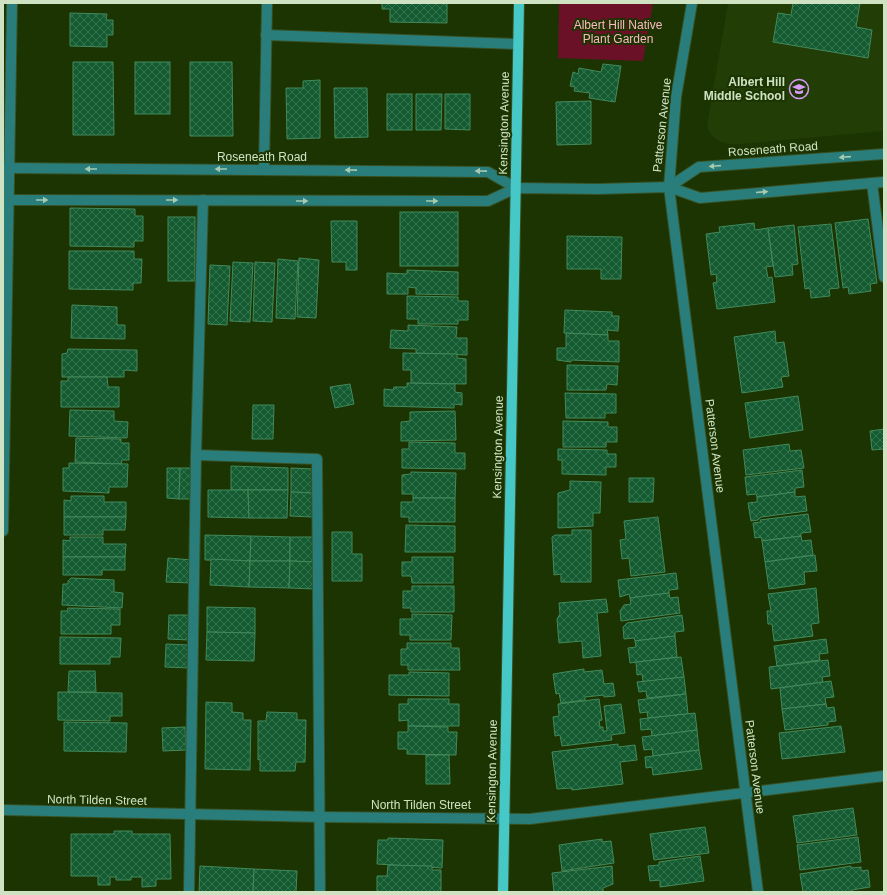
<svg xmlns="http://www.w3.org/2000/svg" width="887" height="895" viewBox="0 0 887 895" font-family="Helvetica,sans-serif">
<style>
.built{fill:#223d05}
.garden{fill:#6b1127}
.building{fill:url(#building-cross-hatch);stroke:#43895b}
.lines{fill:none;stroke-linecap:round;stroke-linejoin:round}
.minor-casing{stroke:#385021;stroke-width:12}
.major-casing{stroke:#385021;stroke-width:12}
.minor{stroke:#297e7c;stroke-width:10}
.major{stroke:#45c8c6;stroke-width:10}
.oneway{fill:#a6cab0}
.labels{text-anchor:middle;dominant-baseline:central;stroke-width:4;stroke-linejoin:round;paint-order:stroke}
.park-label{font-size:12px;fill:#fbb9bf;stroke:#1b3402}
.poi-label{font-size:12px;font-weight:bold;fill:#cfe3c2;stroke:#1b3402;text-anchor:end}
.street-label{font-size:12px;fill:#cfe3c2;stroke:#1b3402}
</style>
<defs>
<pattern id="building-cross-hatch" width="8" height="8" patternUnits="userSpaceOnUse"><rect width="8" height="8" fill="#145b32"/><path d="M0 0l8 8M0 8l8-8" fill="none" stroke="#35724e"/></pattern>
</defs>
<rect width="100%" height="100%" fill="#1b3402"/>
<!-- built -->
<path class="built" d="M728 3H884V131L741 144H728L719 141 711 135 707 126Z"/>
<!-- garden -->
<path class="garden" d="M559 3H653L643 61 558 58Z"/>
<!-- building -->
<g class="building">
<path d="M382 3H447V23L390 22V9H382Z"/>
<path d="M793 3H860L856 27 872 30 868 58 773 42 778 13 791 15Z"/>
<path d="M70 13 107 14 106 20H113V35H107V47L70 46Z"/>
<path d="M73 62H113L114 135H73Z"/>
<rect x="135" y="62" width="35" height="52"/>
<path d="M190 62H232L233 136H190Z"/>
<path d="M603 64 621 66 615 102 589 98 590 93 574 91 575 87 570 86 573 72 578 74 579 68 601 72Z"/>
<path d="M320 80V138L287 139 286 88H303V81Z"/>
<path d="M334 88H367L368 137 335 138Z"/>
<rect x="387" y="94" width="25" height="36"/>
<path d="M416 94H442L441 130H416Z"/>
<path d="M445 94H470V130L445 129Z"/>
<path d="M591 101V144L557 145 556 102Z"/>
<path d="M70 208 135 209V216H143V241H134V247L70 246Z"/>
<rect x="400" y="212" width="58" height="54"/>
<rect x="168" y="217" width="27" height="64"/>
<path d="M868 219 877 283 870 284 871 291 849 294 848 287 843 288 835 223Z"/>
<path d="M331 221H357V270H346V262H332Z"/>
<path d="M754 223 755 230 768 228 773 266 766 267 768 278 772 277 775 302 717 309 713 283 717 282 716 274 711 275 706 234 720 232 719 227Z"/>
<path d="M831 224 839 288 829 289 830 296 811 298 810 288 805 289 798 227Z"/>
<path d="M794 225 798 264 792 265 793 275 775 277 768 228Z"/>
<path d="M567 236 622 237 621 279H601V269H567Z"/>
<path d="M69 251H134V259H142L141 283H133V290L69 289Z"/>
<path d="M299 258 319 260 316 318 297 317Z"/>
<path d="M278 259 298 261 295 319 276 318Z"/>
<path d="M233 262 253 263 250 322 230 321Z"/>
<path d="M255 262 275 263 272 322 253 321Z"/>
<path d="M210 265 230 266 227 325 208 324Z"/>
<path d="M407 270 458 272V295L416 294V288L408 287V294H387V273L407 274Z"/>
<path d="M407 296 458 297V301H468V320H458V324H418V319H407Z"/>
<path d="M72 305 117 307V325H125V339L71 338Z"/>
<path d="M565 310 612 312V316H619L618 331 607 330 608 335 564 333Z"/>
<path d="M408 325 457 327 456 338H467V355L416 353V349L390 348 391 330 408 331Z"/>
<path d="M775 331 776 343 784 342 789 376 781 377 783 387 742 393 734 337Z"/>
<path d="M566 333 608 335V341H619V362L571 360V362L557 360V348H566Z"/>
<path d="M68 349 137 350V371L124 370V377H62V354L67 353Z"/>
<path d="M403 353 457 354V358L466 359V384L411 383V370H403Z"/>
<path d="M567 365 618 366 617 385 607 384 606 390H567Z"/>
<path d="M68 377H107L108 387H119V407H61V381H68Z"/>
<path d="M407 383 455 384V392L462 393V405L454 404V408L384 406V389L393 390 394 387H407Z"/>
<path d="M350 384 354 404 335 408 330 387Z"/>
<path d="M565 393 616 394V413H605V418H566Z"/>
<path d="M798 396 803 430 750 438 745 403Z"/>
<path d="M253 405H274L273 439H252Z"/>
<path d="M70 410 114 411V421L128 422 127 438 69 436Z"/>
<path d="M455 411 456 440 401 441V422L410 421V412Z"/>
<path d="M563 421 608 422V427H617V442H606V447H563Z"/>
<path d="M884 429V449L872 450 870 431Z"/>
<path d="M76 438 121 439V443H129V460H122L121 464 75 462Z"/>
<path d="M409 442 455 443V453H465V469L402 468V449H409Z"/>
<path d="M789 444 790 451 801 450 804 468 746 475 743 450Z"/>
<path d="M558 449 607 450V454H616V467H606V475L562 474V460H558Z"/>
<path d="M69 463 128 464 127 487H109V493L63 491V468H69Z"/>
<path d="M231 466 288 468V490H231Z"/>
<path d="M167 468H180L179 499 167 498Z"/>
<path d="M180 468H192L191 499H179Z"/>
<path d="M291 468 314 469V493L291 492Z"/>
<path d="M802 470 804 487 795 488V492L757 497 756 494 747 495 745 477Z"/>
<path d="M411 472 456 473 455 498H413V494H402V475L411 474Z"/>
<path d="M629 478H654L653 502H629Z"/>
<path d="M570 481 601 482 600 513H593V526L558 528V493L570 490Z"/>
<path d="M208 490H248L249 518 208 517Z"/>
<path d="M248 490H288L287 518H249Z"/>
<path d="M291 492 314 493 313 517 290 516Z"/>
<path d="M795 492V497L805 496 807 511 761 517 758 520 751 521 748 503 757 502V497Z"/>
<path d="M71 496H104V502H126V517H64V500L71 501Z"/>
<path d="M413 498H455V522H409V517H401V502H413Z"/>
<path d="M808 514 811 532 801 533V536L762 541 761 537 755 538 753 523 761 522 760 520Z"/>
<path d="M64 517H126L125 530H103V535H64Z"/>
<path d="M658 517 665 572 631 576 629 558 622 559 620 540 626 539 624 521Z"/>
<path d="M406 525 455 526V552H405Z"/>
<path d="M572 530H591V582H561V574L554 575 552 537 555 535H572Z"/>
<path d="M332 532H352V554H362V581H332Z"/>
<path d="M205 535 251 536 250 561 205 560Z"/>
<path d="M251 536 290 537V561H250Z"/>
<path d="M801 536 802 541 811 540 813 555 765 562 762 541Z"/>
<path d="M70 537H103V544H126L125 557H63V540L70 541Z"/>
<path d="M290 537H315V562L290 561Z"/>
<path d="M815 555 817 571 804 572 805 584 769 589 765 562Z"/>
<path d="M63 557H125V570H102V575H63Z"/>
<path d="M412 557H453V583H412L411 576H402V562H412Z"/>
<path d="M168 558 192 560 191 583 166 582Z"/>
<path d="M211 559 250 561 249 587 210 585Z"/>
<path d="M250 561H290L289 588 249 587Z"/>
<path d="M290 561 315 562V589L289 588Z"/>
<path d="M676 573 678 589 669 590V593L630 598 629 594 620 597 618 580Z"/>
<path d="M71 578 114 580V592L123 593 122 608 62 605 63 584H68V581Z"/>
<path d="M412 586H454V612H411V608H403V591H412Z"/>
<path d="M816 588 819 623 811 624 813 636 774 641 772 624H768L767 611H771L768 594Z"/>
<path d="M669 593 670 598 678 597 680 613 621 621 620 611 624 605 631 604 630 598Z"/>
<path d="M606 599 608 612 597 613 601 656 583 658 582 641 559 643 557 619 560 614 559 603Z"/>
<path d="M207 607 255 608V633L207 632Z"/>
<path d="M68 608 120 609V625H111V634H61V611H67Z"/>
<path d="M412 614 452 615 451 640H410V635H400V619H412Z"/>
<path d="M169 615H190L189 640 168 639Z"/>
<path d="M682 615 684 631 675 632V636L635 641 634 638 624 639 623 627 627 623Z"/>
<path d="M207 632 255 633 254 661 206 660Z"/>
<path d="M675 636 677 657 630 663 628 648 636 647 635 641Z"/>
<path d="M60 637 121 638 120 657H110V664H60Z"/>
<path d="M826 639 828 653 819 654 820 660 777 666 774 646Z"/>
<path d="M407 643H451V648H459L460 670H408V665H401V649H407Z"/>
<path d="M166 644 190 645 189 668 165 667Z"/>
<path d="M681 657 684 677 643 682 642 674 637 675 636 662Z"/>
<path d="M828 660 830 676 822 677 823 682 771 689 769 667Z"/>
<path d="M584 669V672L602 670 604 684 613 683 615 696 604 697V695L585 697V700L561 703 559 693 556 694 553 674Z"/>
<path d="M69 671H95L96 692H68Z"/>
<path d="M409 672 449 673V696L389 695V675H409Z"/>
<path d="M684 677 686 694 647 698 646 691 639 692 637 682Z"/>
<path d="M831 681 834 697 825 698 826 704 782 709 780 688Z"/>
<path d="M58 692 122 693V716H110V721L58 720Z"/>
<path d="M686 694 688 714 648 718 647 712 640 713 638 700Z"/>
<path d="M408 699H449V704H459V726H408V720L399 721V704H408Z"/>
<path d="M599 699 602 720 599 721 600 727H603V731H607L604 706 621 704 625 733 611 735 612 740 562 746 560 735 555 736 553 717 559 716 558 704Z"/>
<path d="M206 702 232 703V712L243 713V720H251L250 770 205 769Z"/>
<path d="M826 704 827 708 834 707 836 721 828 722V725L785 730 782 709Z"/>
<path d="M267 712 297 713V720H306L305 762H296L295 771H260V759L258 760V721H266Z"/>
<path d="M695 713 697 730 652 736 651 729 641 730 640 719Z"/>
<path d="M64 722 127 723 126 752 64 751Z"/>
<path d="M408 726 448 727V732H457L456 755 407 754V749H398V732H408Z"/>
<path d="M841 726 845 752 782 759 779 733Z"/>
<path d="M185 727 186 750 163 751 162 728Z"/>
<path d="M697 730 699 750 653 756 652 749 644 750 642 737Z"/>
<path d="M618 744V747L635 745 637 760 620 762 623 784 572 790 571 788 557 789 552 752Z"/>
<path d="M699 750 702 769 653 775 652 767 646 768 645 757Z"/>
<path d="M426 755H449L450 784H426Z"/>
<path d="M853 808 857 835 797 843 793 816Z"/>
<path d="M705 827 709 853 654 860 650 834Z"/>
<path d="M114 831H132V834H170L171 879H156V886L142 887V877H131V880H116V877H110V885H98V876H71V834H114Z"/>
<path d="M858 837 861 862 800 870 797 845Z"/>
<path d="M388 838 443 840 442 868 377 864 378 840H388Z"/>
<path d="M602 839V842L611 841 614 863 562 871 559 845Z"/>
<path d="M700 856 704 881 660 887V880L650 881 648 866 659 865V862Z"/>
<path d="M388 865 432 866V870H441V892H377V876H387Z"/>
<path d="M200 866 254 869 253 892H199Z"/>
<path d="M612 866 613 884 603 888V892H554L552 873Z"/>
<path d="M851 866V868L861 867V871L868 870 870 887 852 890V892H803L800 874Z"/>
<path d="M254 869 297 871 296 892H253Z"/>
</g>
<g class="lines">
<!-- minor casing -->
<g class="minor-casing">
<g id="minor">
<path d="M692 3 676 97 669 187 758 892"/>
<path d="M266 35 518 44"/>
<path d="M3 168 488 172 516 188"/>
<path d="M264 169 267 3"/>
<path d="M872 183 884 277"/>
<path d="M669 187 699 167 884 154"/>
<path d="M3 200 488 201 516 188 598 189 669 187 700 198 884 182"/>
<path d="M196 455 317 459 320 892"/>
<path d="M3 531 12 3"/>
<path d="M3 810 320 817 530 819 884 776"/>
<path d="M189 892 196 455 203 200"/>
</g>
</g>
<!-- major casing -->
<g class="major-casing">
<path id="major" d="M503 892 519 3"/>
</g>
<!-- minor -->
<use href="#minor" class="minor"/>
<!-- major -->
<use href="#major" class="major"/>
</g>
<!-- one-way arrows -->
<defs><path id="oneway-solid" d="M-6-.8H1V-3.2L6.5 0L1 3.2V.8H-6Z"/></defs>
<g class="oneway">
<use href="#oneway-solid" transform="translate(845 157) rotate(176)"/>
<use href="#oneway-solid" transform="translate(715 166) rotate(176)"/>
<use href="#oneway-solid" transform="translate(91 169) rotate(-180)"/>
<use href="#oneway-solid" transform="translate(221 169) rotate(-180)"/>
<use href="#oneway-solid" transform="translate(351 170) rotate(-179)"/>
<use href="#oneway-solid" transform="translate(481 171) rotate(-179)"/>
<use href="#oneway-solid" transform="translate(762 192) rotate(-5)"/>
<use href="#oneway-solid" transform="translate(42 200)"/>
<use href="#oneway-solid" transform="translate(172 200)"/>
<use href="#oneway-solid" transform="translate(302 201)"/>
<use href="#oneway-solid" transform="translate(432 201)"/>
</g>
<!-- icons -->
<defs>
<g id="school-ring" transform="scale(1)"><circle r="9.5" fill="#1b3402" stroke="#d89bf8" stroke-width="1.5"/><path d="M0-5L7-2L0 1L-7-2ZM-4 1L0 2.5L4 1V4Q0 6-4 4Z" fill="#d89bf8"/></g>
</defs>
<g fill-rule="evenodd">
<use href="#school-ring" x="799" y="89"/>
</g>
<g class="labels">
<!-- park labels -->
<g class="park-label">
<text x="618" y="25">Albert Hill Native<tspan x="618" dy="14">Plant Garden</tspan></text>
</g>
<!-- poi labels -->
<g class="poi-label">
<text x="785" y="82">Albert Hill<tspan x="785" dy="14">Middle School</tspan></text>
</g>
<!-- street labels -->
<g class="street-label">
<text transform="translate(504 123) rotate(-89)">Kensington Avenue</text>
<text transform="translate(662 125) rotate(-84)">Patterson Avenue</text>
<text transform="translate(773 149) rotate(-4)">Roseneath Road</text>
<text x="262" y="157">Roseneath Road</text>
<text transform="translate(715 446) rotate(83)">Patterson Avenue</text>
<text transform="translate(498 447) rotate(-89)">Kensington Avenue</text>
<text transform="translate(755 767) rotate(83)">Patterson Avenue</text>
<text transform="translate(492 771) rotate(-89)">Kensington Avenue</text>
<text transform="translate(97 800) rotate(1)">North Tilden Street</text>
<text x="421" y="805">North Tilden Street</text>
</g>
</g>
<!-- border -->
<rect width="887" height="895" fill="none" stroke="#cfe3c2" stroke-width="8"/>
</svg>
